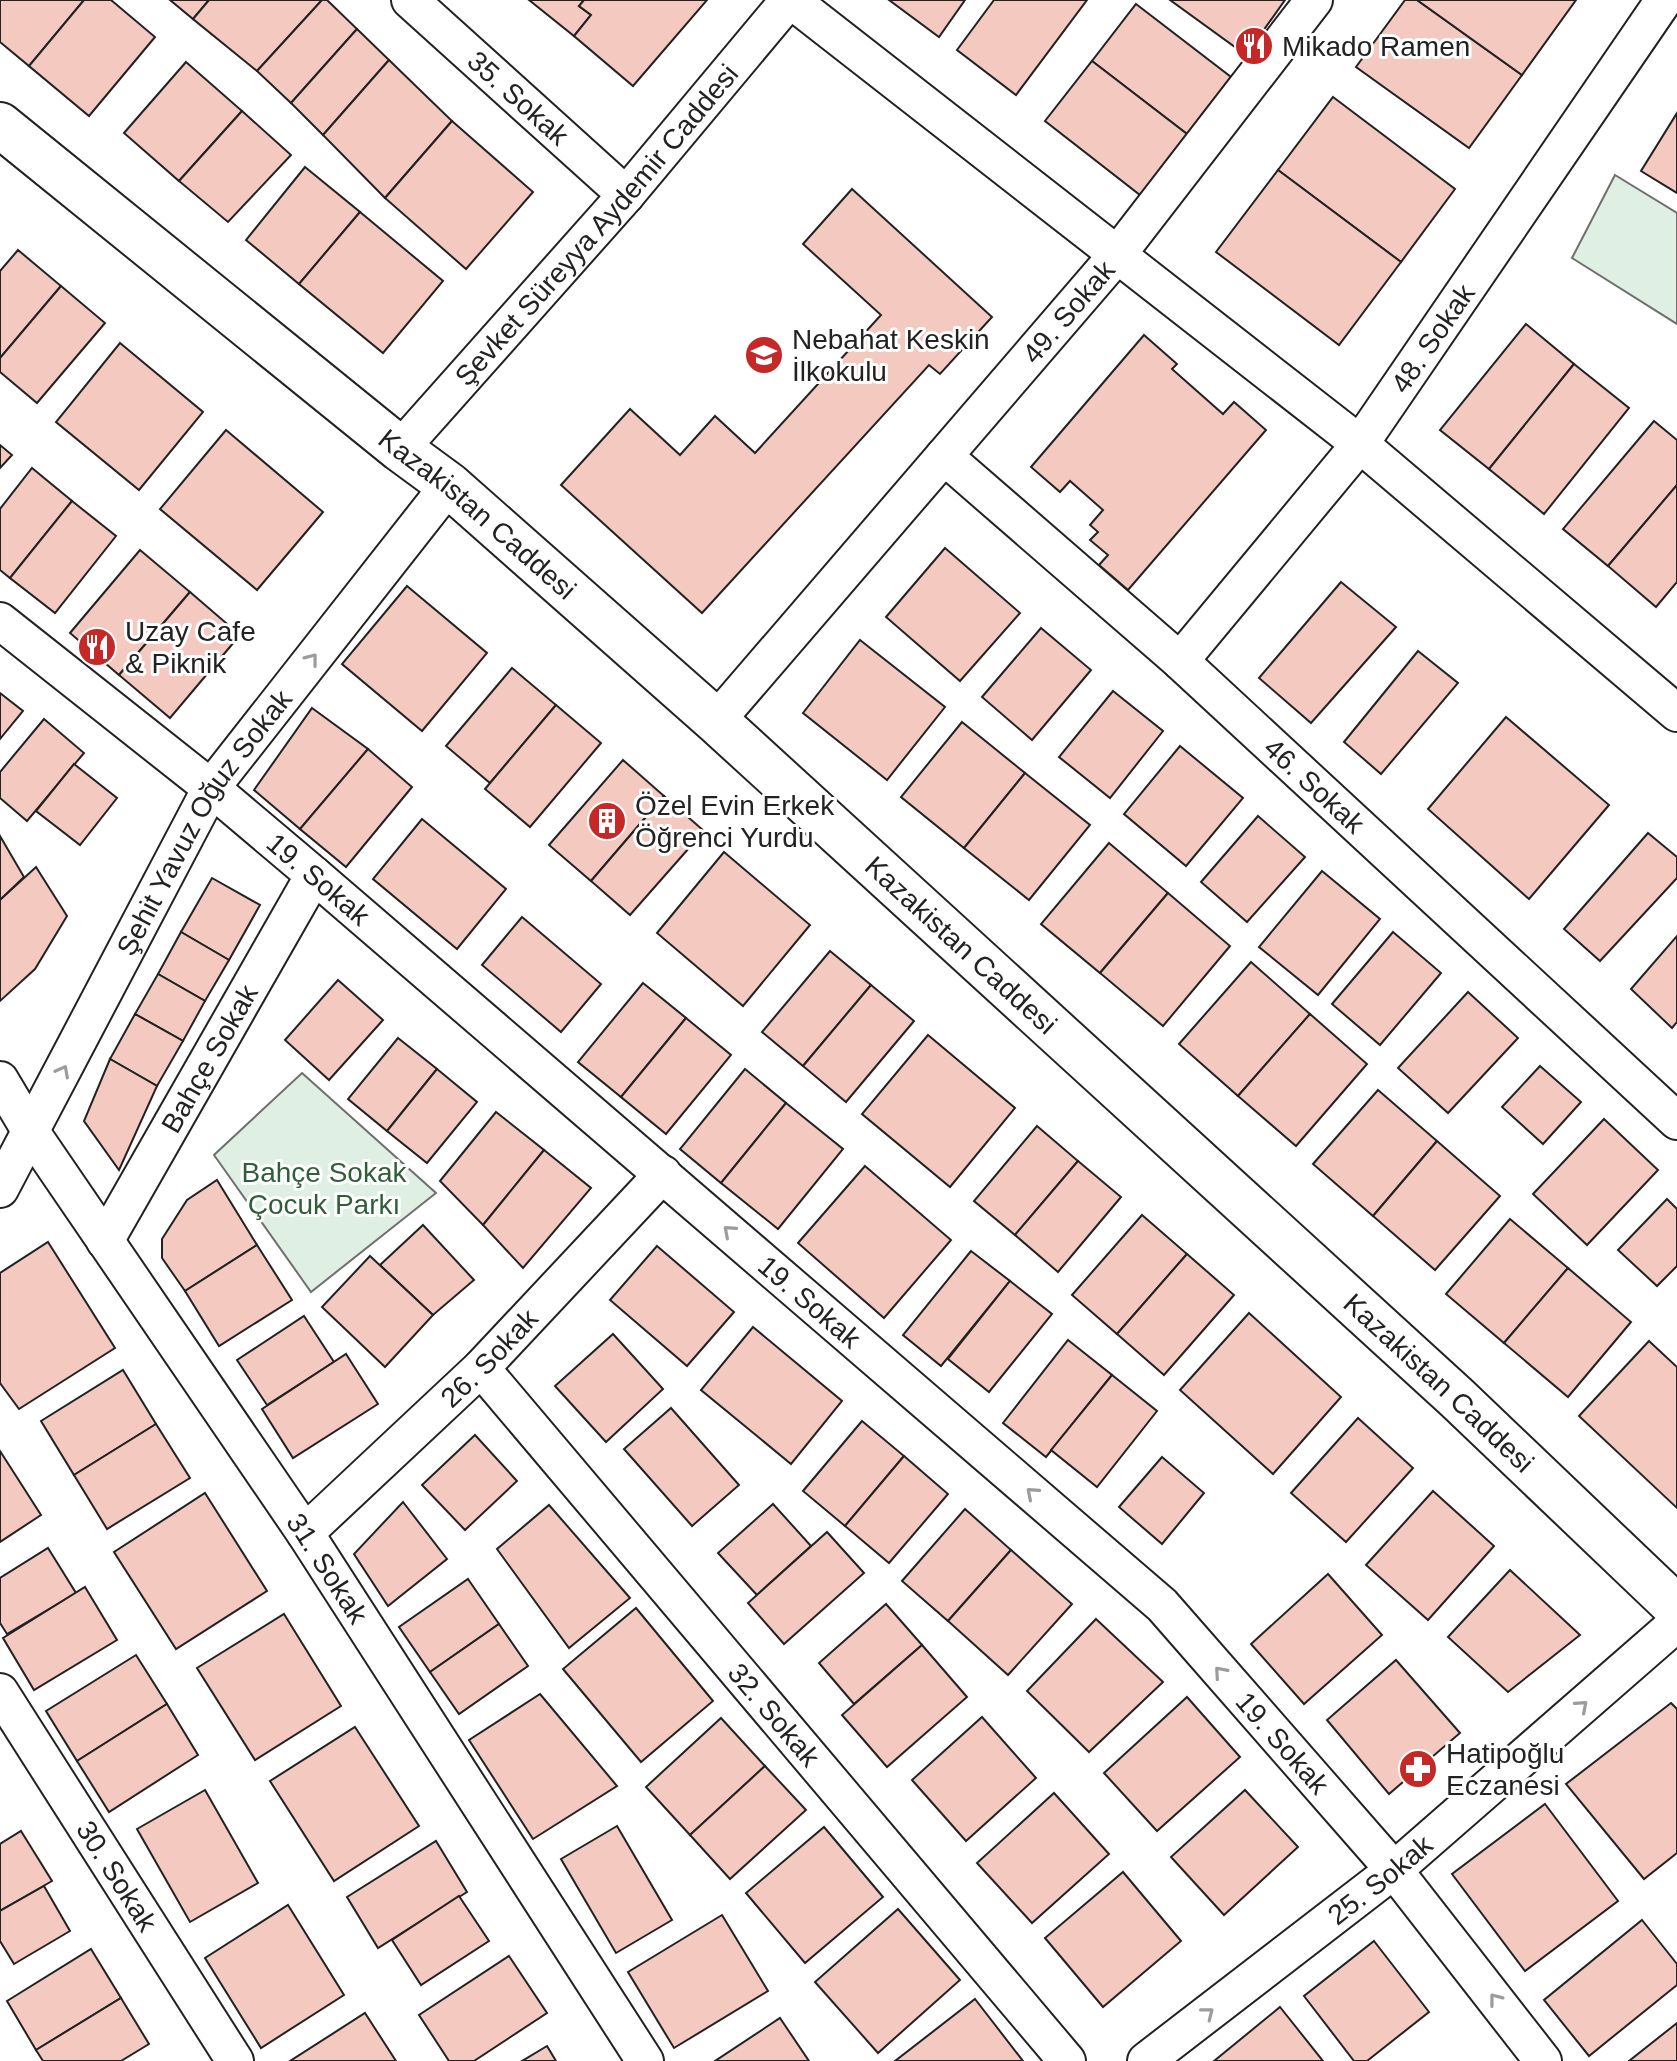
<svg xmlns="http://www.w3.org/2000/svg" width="1677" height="2061" viewBox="0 0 1677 2061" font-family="Helvetica,sans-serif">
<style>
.green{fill:#e0efe3;stroke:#6f6f6f;stroke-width:2}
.building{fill:#f3c9c0;stroke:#222;stroke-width:2}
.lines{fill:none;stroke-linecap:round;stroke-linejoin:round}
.street-casing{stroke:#222;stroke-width:40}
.secondary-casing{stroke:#222;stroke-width:48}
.street{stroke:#fff;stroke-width:36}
.secondary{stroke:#fff;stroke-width:44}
.oneway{stroke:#9c9c9c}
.labels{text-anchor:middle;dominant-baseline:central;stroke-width:6;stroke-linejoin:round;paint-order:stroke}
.poi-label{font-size:28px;fill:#222;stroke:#fff;text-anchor:start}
.street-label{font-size:28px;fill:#222;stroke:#fff}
.park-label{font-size:28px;fill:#2f5e38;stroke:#fff}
</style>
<rect width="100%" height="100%" fill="#fff"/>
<!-- green -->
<g class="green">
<path d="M1615 175 1677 213V324L1572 258Z"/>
<path d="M302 1073 436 1193 311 1292 214 1155Z"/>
</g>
<!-- building -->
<g class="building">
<path d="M0 0H84L29 66 0 42Z"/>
<path d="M84 0H111L155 37 89 116 29 66Z"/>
<path d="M170 0H209L193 19Z"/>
<path d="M209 0H322L257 71 193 19Z"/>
<path d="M322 0H327L357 29 291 103 257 71Z"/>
<path d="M529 0H584L579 6 591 15 574 36Z"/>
<path d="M584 0H707L633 86 574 36 591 15 579 6Z"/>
<path d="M889 0H965L939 37Z"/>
<path d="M994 0H1087L1016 95 957 50Z"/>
<path d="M1170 0H1285L1246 55Z"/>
<path d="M1405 0H1417L1522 75 1469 148 1356 67Z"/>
<path d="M1417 0H1576L1522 75Z"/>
<path d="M1136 4 1231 77 1187 134 1092 61Z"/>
<path d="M357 29 389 60 323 135 291 103Z"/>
<path d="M389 60 452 121 385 198 323 135Z"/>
<path d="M1092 61 1187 134 1140 195 1045 121Z"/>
<path d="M186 62 242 111 179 181 124 133Z"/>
<path d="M1333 97 1455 189 1401 262 1278 170Z"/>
<path d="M242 111 291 155 228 222 179 181Z"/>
<path d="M1677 113V193L1641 171Z"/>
<path d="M452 121 533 192 466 269 385 198Z"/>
<path d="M305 167 360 212 299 284 246 240Z"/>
<path d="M1278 170 1401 262 1339 345 1216 252Z"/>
<path d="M852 189 992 317 940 374 929 365 702 613 561 485 630 409 680 455 715 416 755 453 881 315 803 244Z"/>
<path d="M360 212 443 281 383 353 299 284Z"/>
<path d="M18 250 61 286 0 358V271Z"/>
<path d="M61 286 105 323 37 403 0 372V358Z"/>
<path d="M1526 324 1574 364 1489 469 1440 430Z"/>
<path d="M1144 335 1177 364 1172 369 1223 414 1234 402 1266 430 1128 590 1099 565 1108 555 1090 540 1098 532 1090 525 1103 510 1070 481 1060 492 1031 467Z"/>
<path d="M120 343 203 412 139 490 56 422Z"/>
<path d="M1574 364 1629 408 1544 514 1489 469Z"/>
<path d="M1654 421 1677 440V485L1608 566 1563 529Z"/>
<path d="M226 430 323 512 257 590 160 509Z"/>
<path d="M0 445 12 455 0 468Z"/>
<path d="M32 468 72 501 10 578 0 570V509Z"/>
<path d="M1677 485V582L1656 607 1608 566Z"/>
<path d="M72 501 116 536 55 613 10 578Z"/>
<path d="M945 548 1020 613 960 681 886 617Z"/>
<path d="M140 550 190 592 119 675 70 633Z"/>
<path d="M1341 582 1396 627 1311 723 1259 678Z"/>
<path d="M407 586 487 653 422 731 342 664Z"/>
<path d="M190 592 240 635 170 718 119 675Z"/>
<path d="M1041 628 1091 670 1032 740 982 697Z"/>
<path d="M860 640 945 707 887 780 803 713Z"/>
<path d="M1418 651 1458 683 1381 774 1344 742Z"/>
<path d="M512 668 556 705 490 783 446 746Z"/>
<path d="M1113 691 1163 731 1110 798 1059 757Z"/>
<path d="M0 693 23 711 0 739Z"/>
<path d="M556 705 601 743 530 827 485 789Z"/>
<path d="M312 708 368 749 300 829 254 790Z"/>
<path d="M1506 717 1609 805 1529 899 1428 809Z"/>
<path d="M44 719 84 753 27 821 0 798V772Z"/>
<path d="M962 722 1025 773 964 848 901 797Z"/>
<path d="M1180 746 1243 798 1186 866 1124 814Z"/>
<path d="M368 749 412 787 346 867 300 829Z"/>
<path d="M623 760 664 796 591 881 549 845Z"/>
<path d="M74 764 117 798 80 845 36 811Z"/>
<path d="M1025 773 1090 825 1029 900 964 848Z"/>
<path d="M664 796 704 831 630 915 591 881Z"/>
<path d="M1258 816 1305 857 1247 922 1201 882Z"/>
<path d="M422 819 506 889 457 949 373 879Z"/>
<path d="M1648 833 1677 857V878L1600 961 1564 929Z"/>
<path d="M0 836 24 877 0 900Z"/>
<path d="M1109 843 1168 893 1100 973 1041 924Z"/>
<path d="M724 852 810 925 743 1006 657 933Z"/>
<path d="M36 867 67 916 35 969 0 1001V900Z"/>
<path d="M1322 871 1380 919 1318 995 1259 947Z"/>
<path d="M212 878 260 905 229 960 181 932Z"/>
<path d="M1168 893 1230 946 1163 1026 1100 973Z"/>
<path d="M522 917 601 984 561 1032 482 965Z"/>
<path d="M181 932 229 960 205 1001 158 974Z"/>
<path d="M1393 932 1441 973 1380 1045 1332 1004Z"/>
<path d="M1677 936V1022L1672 1028 1631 989Z"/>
<path d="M830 951 871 985 803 1066 762 1032Z"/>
<path d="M1251 962 1310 1014 1238 1096 1179 1044Z"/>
<path d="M158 974 205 1001 183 1041 135 1014Z"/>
<path d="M338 980 383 1020 329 1080 285 1040Z"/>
<path d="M643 983 686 1018 621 1097 578 1062Z"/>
<path d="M871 985 914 1021 846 1102 803 1066Z"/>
<path d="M1468 992 1518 1038 1448 1113 1398 1068Z"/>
<path d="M135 1014 183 1041 157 1086 110 1059Z"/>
<path d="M1310 1014 1367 1064 1296 1146 1238 1096Z"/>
<path d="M686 1018 731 1055 666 1134 621 1097Z"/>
<path d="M928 1035 1015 1108 950 1187 862 1114Z"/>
<path d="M398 1038 437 1069 387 1131 348 1099Z"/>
<path d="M110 1059 157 1086 119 1170 84 1121Z"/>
<path d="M1540 1066 1581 1102 1543 1144 1502 1107Z"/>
<path d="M437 1069 477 1102 427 1163 387 1131Z"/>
<path d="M745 1069 786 1103 721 1183 680 1149Z"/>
<path d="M1378 1090 1437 1141 1373 1216 1313 1164Z"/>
<path d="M786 1103 843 1149 778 1229 721 1183Z"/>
<path d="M496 1112 544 1150 483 1225 440 1181Z"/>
<path d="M1604 1119 1658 1170 1587 1245 1533 1194Z"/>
<path d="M1037 1126 1078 1161 1015 1235 974 1201Z"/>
<path d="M1437 1141 1500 1196 1435 1270 1373 1216Z"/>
<path d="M544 1150 591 1188 523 1268 483 1225Z"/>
<path d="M1078 1161 1121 1197 1058 1272 1015 1235Z"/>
<path d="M865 1166 951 1240 884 1318 798 1243Z"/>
<path d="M217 1180 257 1245 185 1291 162 1258V1239L187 1200Z"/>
<path d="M1667 1199 1677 1209V1266L1657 1286 1618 1250Z"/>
<path d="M1142 1215 1187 1254 1117 1334 1072 1295Z"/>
<path d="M1510 1219 1568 1268 1504 1343 1446 1294Z"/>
<path d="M423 1225 474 1280 433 1315 380 1265Z"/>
<path d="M48 1242 115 1348 19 1409 0 1383V1273Z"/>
<path d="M257 1245 292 1300 219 1346 185 1291Z"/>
<path d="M657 1246 734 1312 687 1366 610 1300Z"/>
<path d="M971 1251 1010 1281 941 1366 903 1335Z"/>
<path d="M1187 1254 1234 1295 1164 1375 1117 1334Z"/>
<path d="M370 1256 433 1315 385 1367 322 1307Z"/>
<path d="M1568 1268 1631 1322 1568 1397 1504 1343Z"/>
<path d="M1010 1281 1052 1314 989 1392 948 1359Z"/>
<path d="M1249 1313 1341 1397 1273 1474 1180 1390Z"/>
<path d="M304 1316 334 1362 267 1405 237 1360Z"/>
<path d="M753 1327 842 1401 791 1464 701 1390Z"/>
<path d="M613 1334 663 1389 606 1442 555 1386Z"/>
<path d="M1068 1340 1112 1375 1046 1457 1003 1423Z"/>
<path d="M1649 1341 1677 1367V1508L1579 1416Z"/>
<path d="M346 1354 378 1404 293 1458 262 1409Z"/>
<path d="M123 1370 156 1424 74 1475 41 1421Z"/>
<path d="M1112 1375 1157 1411 1097 1487 1051 1450Z"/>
<path d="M671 1408 739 1485 692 1526 624 1449Z"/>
<path d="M1358 1418 1413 1468 1346 1542 1291 1493Z"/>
<path d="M862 1421 904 1456 845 1526 803 1491Z"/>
<path d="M156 1424 190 1478 107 1529 74 1475Z"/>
<path d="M475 1435 517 1481 465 1530 422 1485Z"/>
<path d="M0 1451 41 1515 0 1542Z"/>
<path d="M904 1456 948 1494 889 1563 845 1526Z"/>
<path d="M1162 1457 1204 1493 1162 1544 1119 1507Z"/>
<path d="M1433 1491 1494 1546 1428 1620 1366 1565Z"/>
<path d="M205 1493 267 1591 176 1649 114 1552Z"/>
<path d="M403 1502 447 1559 388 1606 354 1554Z"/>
<path d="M773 1504 811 1546 757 1595 718 1553Z"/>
<path d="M549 1505 630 1598 569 1648 497 1549Z"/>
<path d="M965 1509 1011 1550 948 1621 902 1581Z"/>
<path d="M827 1532 864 1573 784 1644 748 1603Z"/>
<path d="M48 1548 76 1593 7 1634 0 1623V1578Z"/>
<path d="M1011 1550 1072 1604 1008 1675 948 1621Z"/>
<path d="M1510 1570 1580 1635 1508 1692 1448 1637Z"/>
<path d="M1328 1574 1382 1635 1304 1704 1251 1644Z"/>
<path d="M468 1579 499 1624 430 1672 399 1627Z"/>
<path d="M85 1587 117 1640 34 1690 3 1638Z"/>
<path d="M886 1604 922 1645 854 1704 819 1663Z"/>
<path d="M636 1608 713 1701 641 1762 563 1669Z"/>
<path d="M284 1614 341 1706 255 1760 197 1668Z"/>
<path d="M1096 1619 1163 1682 1089 1752 1027 1691Z"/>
<path d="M499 1624 528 1666 459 1714 430 1672Z"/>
<path d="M922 1645 967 1697 887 1767 842 1715Z"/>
<path d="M136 1655 167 1704 77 1761 46 1711Z"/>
<path d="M1396 1660 1460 1733 1389 1794 1327 1720Z"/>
<path d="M540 1694 617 1786 533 1839 469 1740Z"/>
<path d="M1187 1697 1240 1757 1157 1831 1104 1773Z"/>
<path d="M1671 1703 1677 1709V1853L1644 1879 1566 1784Z"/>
<path d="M167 1704 198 1755 109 1812 77 1761Z"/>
<path d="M982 1717 1036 1778 966 1841 912 1780Z"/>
<path d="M721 1718 765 1766 690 1835 646 1787Z"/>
<path d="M355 1727 419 1826 334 1881 270 1781Z"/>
<path d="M765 1766 806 1810 730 1879 690 1835Z"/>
<path d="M205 1790 258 1883 190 1922 137 1829Z"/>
<path d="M1245 1790 1298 1847 1224 1915 1171 1857Z"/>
<path d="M1054 1793 1109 1854 1032 1923 977 1863Z"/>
<path d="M1545 1804 1618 1901 1525 1971 1452 1874Z"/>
<path d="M617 1826 672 1920 616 1953 561 1859Z"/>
<path d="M824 1827 883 1897 805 1963 746 1893Z"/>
<path d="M21 1831 52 1881 0 1911V1844Z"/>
<path d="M436 1841 467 1892 378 1948 347 1897Z"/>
<path d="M1123 1872 1181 1941 1103 2007 1045 1938Z"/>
<path d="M44 1886 70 1931 14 1964 0 1941V1911Z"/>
<path d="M459 1896 489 1941 421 1985 392 1940Z"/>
<path d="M288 1905 344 1995 261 2048 205 1958Z"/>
<path d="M898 1909 960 1980 878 2053 815 1982Z"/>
<path d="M722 1915 768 1991 674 2048 628 1972Z"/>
<path d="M1642 1920 1677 1964V1985L1589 2056 1544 2000Z"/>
<path d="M1374 1941 1429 2012 1367 2061H1354L1304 1996Z"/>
<path d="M91 1949 121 1998 36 2050 7 2001Z"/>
<path d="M509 1956 547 2013 474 2061H449L419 2015Z"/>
<path d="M121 1998 149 2044 121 2061H43L36 2050Z"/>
<path d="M975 1999 1023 2061H895Z"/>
<path d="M1280 2007 1323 2061H1214Z"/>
<path d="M365 2013 396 2061H290Z"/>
<path d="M780 2018 809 2061H715Z"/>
<path d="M1677 2023V2061H1629Z"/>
<path d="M547 2046 556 2061H522Z"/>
</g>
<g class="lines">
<!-- street casing -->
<g class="street-casing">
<g id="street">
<path id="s1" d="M410 0 626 195"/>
<path d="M791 0 1360 444 1677 713"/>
<path id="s2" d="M400 449 626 195 789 0"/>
<path id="s3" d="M944 456 1180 661 1677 1121"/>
<path id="s4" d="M0 621 211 788 314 875 1162 1605 1394 1870 1543 2061"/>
<path id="s5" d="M1180 661 1360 444 1664 0"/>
<path id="s6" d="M716 721 1117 255 1314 0"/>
<path id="s7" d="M0 1080 31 1132 305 1533 645 2061"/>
<path id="s8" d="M0 1189 211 788 449 485"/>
<path id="s9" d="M105 1241 314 875"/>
<path id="s10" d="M481 1368 1067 2061"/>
<path id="s11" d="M305 1533 481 1368 663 1174"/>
<path id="s12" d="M0 1692 235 2061"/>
<path id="s13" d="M1146 2061 1394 1870 1677 1623"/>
</g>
</g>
<!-- secondary casing -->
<g class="secondary-casing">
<g id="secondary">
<path id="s14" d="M0 125 400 449 449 485 716 721 1457 1398 1677 1608"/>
</g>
</g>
<!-- street -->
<use href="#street" class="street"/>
<!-- secondary -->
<use href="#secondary" class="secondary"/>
</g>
<!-- one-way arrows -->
<defs><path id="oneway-chevron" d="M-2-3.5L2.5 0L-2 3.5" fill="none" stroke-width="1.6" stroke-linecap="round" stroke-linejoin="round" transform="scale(2)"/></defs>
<g class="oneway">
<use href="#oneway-chevron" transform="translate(312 659) rotate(-52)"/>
<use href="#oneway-chevron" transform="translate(63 1071) rotate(-62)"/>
<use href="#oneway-chevron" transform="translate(729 1231) rotate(-139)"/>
<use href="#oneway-chevron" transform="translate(1032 1493) rotate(-139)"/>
<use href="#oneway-chevron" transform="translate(1220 1672) rotate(-131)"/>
<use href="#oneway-chevron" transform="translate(1582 1706) rotate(-41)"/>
<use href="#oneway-chevron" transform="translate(1495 1999) rotate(-128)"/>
<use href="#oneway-chevron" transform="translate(1208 2013) rotate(-38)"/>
</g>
<!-- icons -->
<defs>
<g id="restaurant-disc" transform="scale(2)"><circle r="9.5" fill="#c62828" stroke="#fff"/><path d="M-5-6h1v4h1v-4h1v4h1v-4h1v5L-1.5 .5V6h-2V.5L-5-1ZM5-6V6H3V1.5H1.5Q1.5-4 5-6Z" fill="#fff"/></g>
<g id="school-disc" transform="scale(2)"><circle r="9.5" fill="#c62828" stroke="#fff"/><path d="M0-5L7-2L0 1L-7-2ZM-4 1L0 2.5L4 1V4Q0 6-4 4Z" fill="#fff"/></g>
<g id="building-disc" transform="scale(2)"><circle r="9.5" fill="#c62828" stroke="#fff"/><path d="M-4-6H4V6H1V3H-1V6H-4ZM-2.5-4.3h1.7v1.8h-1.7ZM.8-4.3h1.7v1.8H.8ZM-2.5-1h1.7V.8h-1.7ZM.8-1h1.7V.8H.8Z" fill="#fff"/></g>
<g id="pharmacy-disc" transform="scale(2)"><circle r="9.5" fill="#c62828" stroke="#fff"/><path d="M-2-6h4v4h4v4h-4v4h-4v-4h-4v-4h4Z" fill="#fff"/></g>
</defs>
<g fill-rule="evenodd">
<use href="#restaurant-disc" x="1254" y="46"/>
<use href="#school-disc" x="764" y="355"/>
<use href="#restaurant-disc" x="97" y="647"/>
<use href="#building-disc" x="607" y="821"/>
<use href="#pharmacy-disc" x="1418" y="1769"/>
</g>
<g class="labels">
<!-- poi labels -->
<g class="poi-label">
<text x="1282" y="46">Mikado Ramen</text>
<text x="792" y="339">Nebahat Keskin<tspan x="792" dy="32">İlkokulu</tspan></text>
<text x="125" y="631">Uzay Cafe<tspan x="125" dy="32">&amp; Piknik</tspan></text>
<text x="635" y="805">Özel Evin Erkek<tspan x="635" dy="32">Öğrenci Yurdu</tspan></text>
<text x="1446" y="1753">Hatipoğlu<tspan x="1446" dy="32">Eczanesi</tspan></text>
</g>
<!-- street labels -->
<g class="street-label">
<text stroke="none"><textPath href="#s1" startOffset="146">35. Sokak</textPath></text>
<text stroke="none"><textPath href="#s2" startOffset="298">Şevket Süreyya Aydemir Caddesi</textPath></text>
<text stroke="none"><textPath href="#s6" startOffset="540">49. Sokak</textPath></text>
<text stroke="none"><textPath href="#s5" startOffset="410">48. Sokak</textPath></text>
<text stroke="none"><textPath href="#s14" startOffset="616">Kazakistan Caddesi</textPath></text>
<text stroke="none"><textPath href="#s3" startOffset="496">46. Sokak</textPath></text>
<text stroke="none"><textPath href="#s8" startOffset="420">Şehit Yavuz Oğuz Sokak</textPath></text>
<text stroke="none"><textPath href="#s4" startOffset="410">19. Sokak</textPath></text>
<text stroke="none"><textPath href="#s14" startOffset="1264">Kazakistan Caddesi</textPath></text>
<text stroke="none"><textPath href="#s9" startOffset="210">Bahçe Sokak</textPath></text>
<text stroke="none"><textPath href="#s4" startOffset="1058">19. Sokak</textPath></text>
<text stroke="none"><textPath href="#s11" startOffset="254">26. Sokak</textPath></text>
<text stroke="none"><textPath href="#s14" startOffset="1912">Kazakistan Caddesi</textPath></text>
<text stroke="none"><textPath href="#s7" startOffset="588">31. Sokak</textPath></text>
<text stroke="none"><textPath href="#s10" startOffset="454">32. Sokak</textPath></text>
<text stroke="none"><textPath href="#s4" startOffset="1706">19. Sokak</textPath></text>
<text stroke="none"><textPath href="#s12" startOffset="218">30. Sokak</textPath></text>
<text stroke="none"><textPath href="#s13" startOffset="296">25. Sokak</textPath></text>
</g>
<!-- park labels -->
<g class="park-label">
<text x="324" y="1172">Bahçe Sokak<tspan x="324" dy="32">Çocuk Parkı</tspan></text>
</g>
</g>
</svg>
